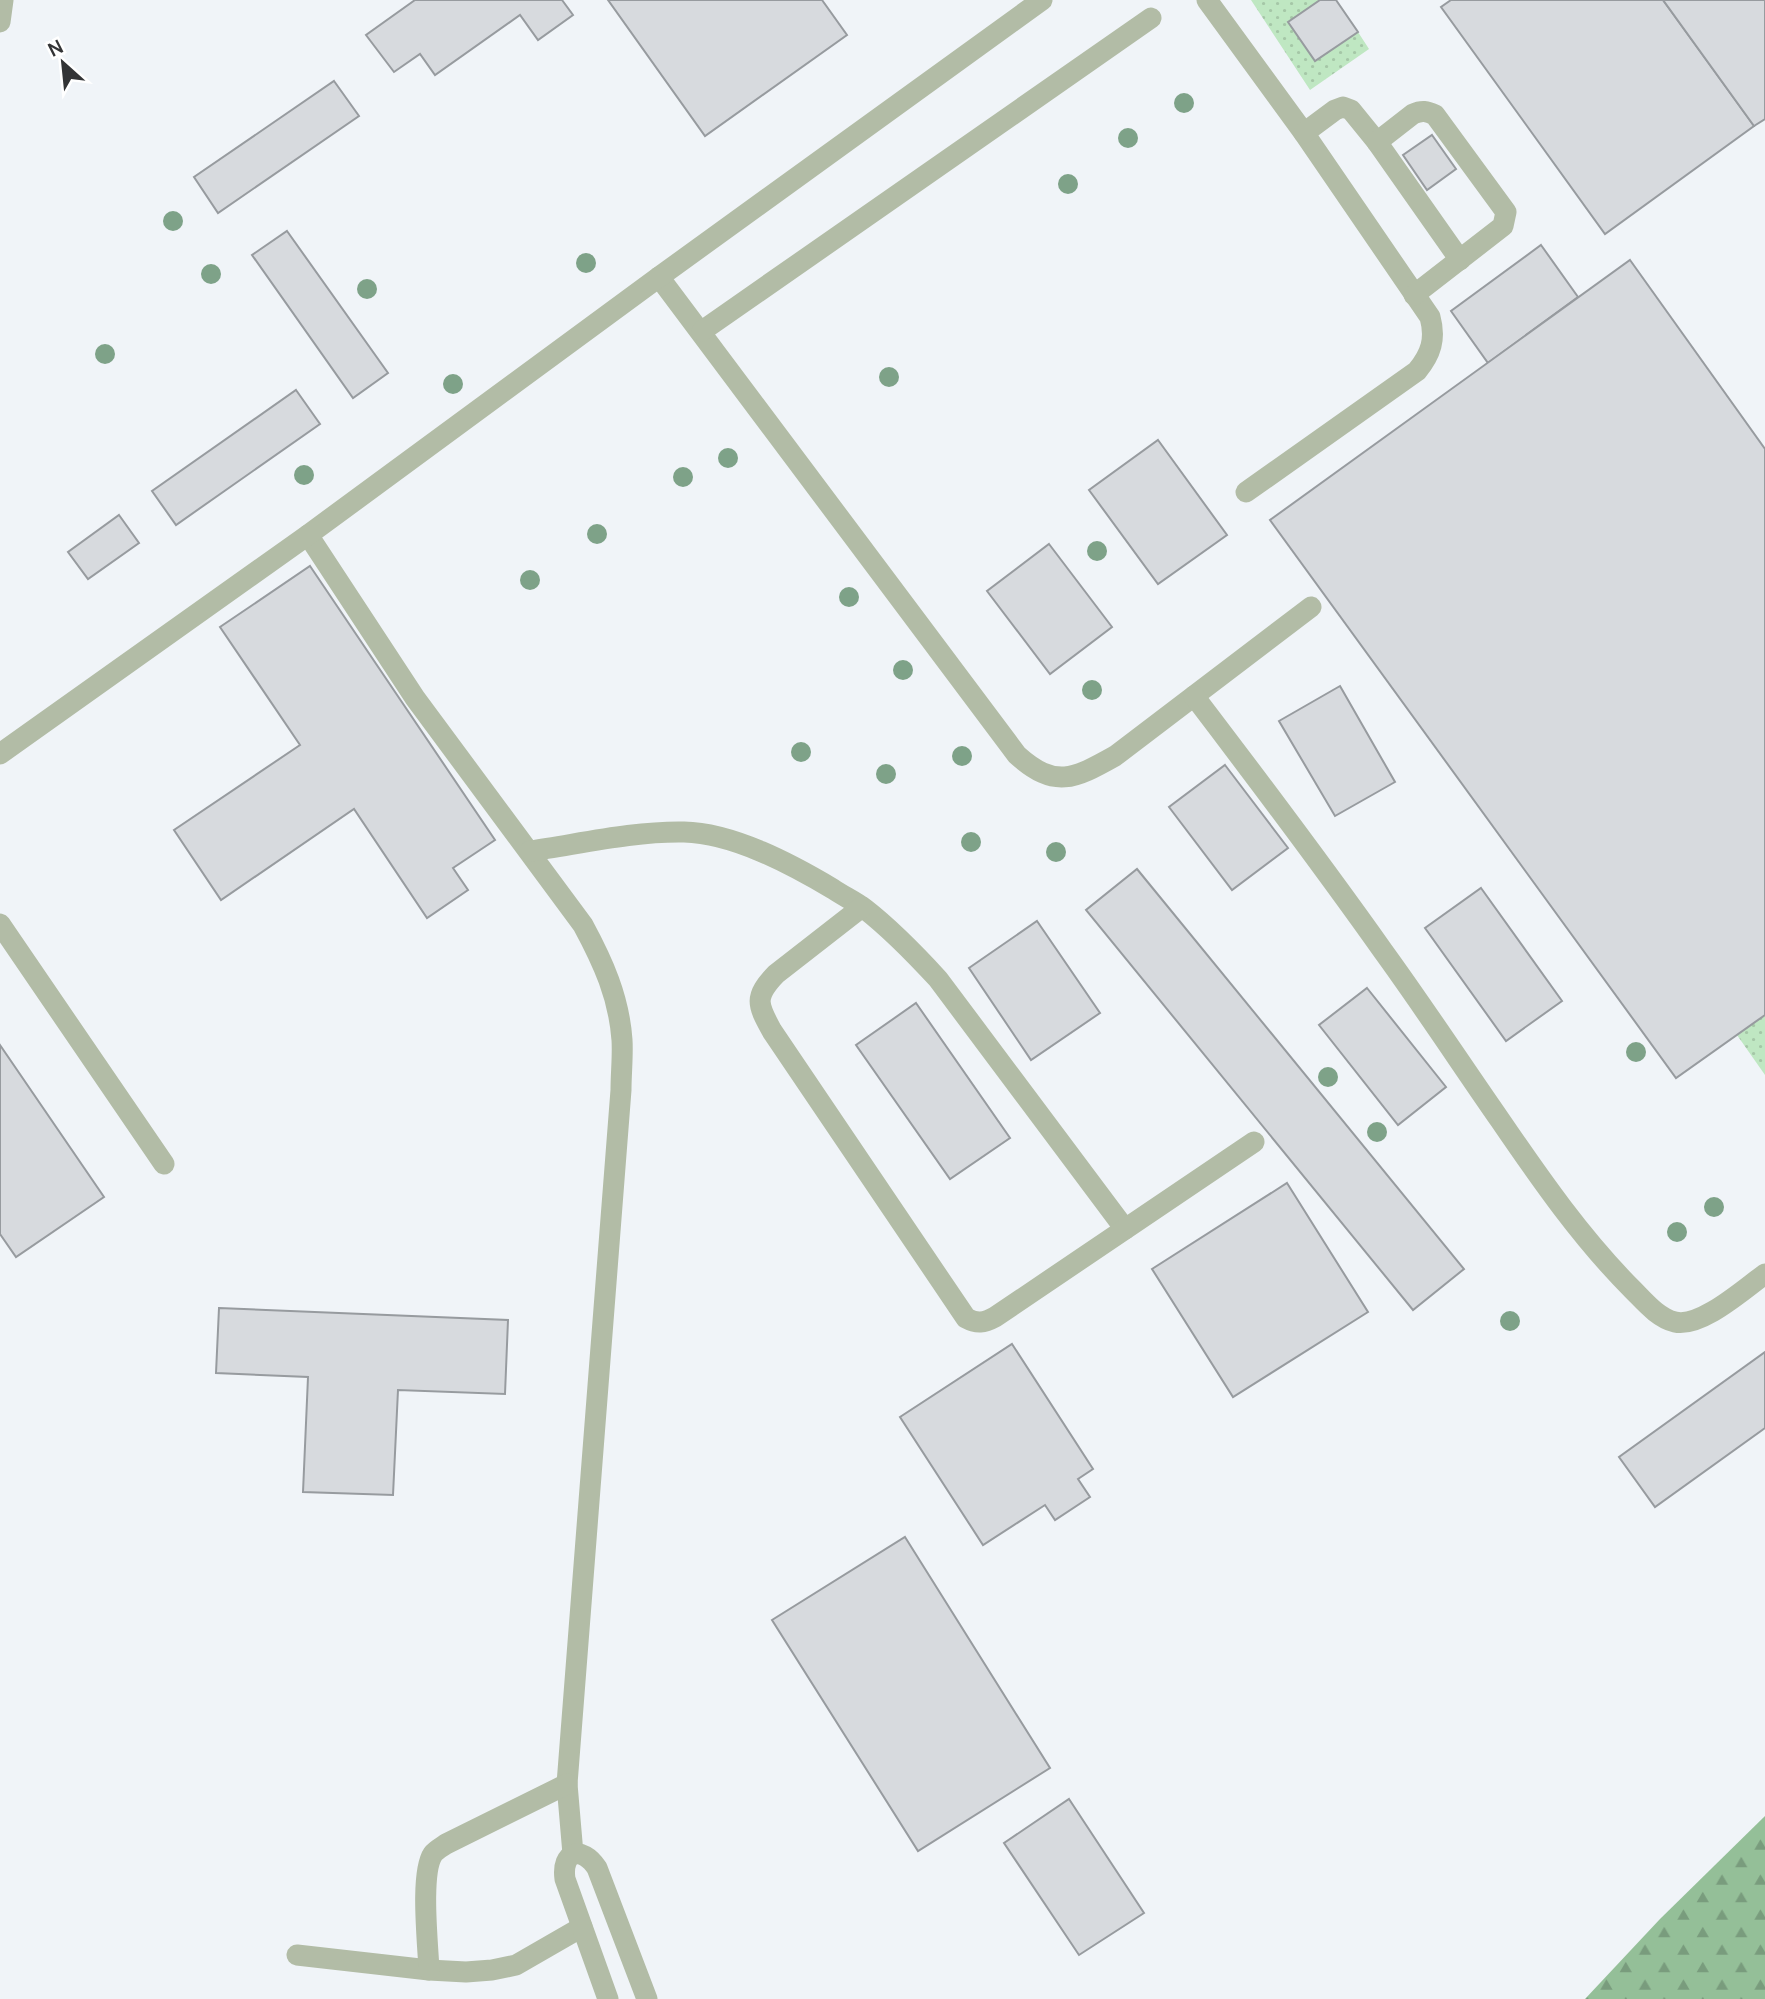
<svg xmlns="http://www.w3.org/2000/svg" width="1765" height="1999" viewBox="0 0 1765 1999" font-family="Manrope,sans-serif">
<style>
.grass{fill:url(#grass-dots)}
.forest{fill:url(#forest-firs)}
.building{fill:#d7dade;stroke:#979b9f;stroke-width:2}
.lines{fill:none;stroke-linecap:round;stroke-linejoin:round}
.service{stroke:#b2bca6;stroke-width:21}
.tree{fill:#7ea288}
</style>
<defs>
<pattern id="grass-dots" width="8" height="8" patternUnits="userSpaceOnUse" patternTransform="scale(1.75)"><rect width="8" height="8" fill="#bfe7c2"/><path d="M2 2h.1M6 6h.1" fill="none" stroke="#a5c7a7" stroke-width="1.8" stroke-linecap="round"/></pattern>
<pattern id="forest-firs" width="22" height="20" patternUnits="userSpaceOnUse" patternTransform="scale(1.75)"><rect width="22" height="20" fill="#94bf98"/><path d="M5 1l3.5 6h-7zM16 11l3.5 6h-7z" fill="#799c7d"/></pattern>
</defs>
<rect width="100%" height="100%" fill="#f0f4f8"/>
<!-- grass -->
<g class="grass">
<path d="M1251 0H1320L1288 22 1315 61 1358 32 1369 49 1310 90Z"/>
<path d="M1765 1015V1075L1737 1035Z"/>
</g>
<!-- forest -->
<path class="forest" d="M1765 1816V1999H1585L1660 1919Z"/>
<!-- building -->
<g class="building">
<path d="M415 0H562L573 15 538 40 520 15 435 75 420 54 394 72 366 35Z"/>
<path d="M608 0H822L847 35 705 136Z"/>
<path d="M1320 0H1336L1358 32 1315 61 1288 22Z"/>
<path d="M1451 0H1663L1754 126 1605 234 1441 7Z"/>
<path d="M1663 0H1765V119L1754 126Z"/>
<path d="M334 81 359 116 218 213 194 177Z"/>
<path d="M1432 135 1456 169 1427 190 1403 155Z"/>
<path d="M287 231 388 373 353 398 252 255Z"/>
<path d="M1541 245 1578 297 1488 363 1451 311Z"/>
<path d="M1630 260 1765 449V1015L1676 1078 1270 520Z"/>
<path d="M296 390 320 424 176 525 152 491Z"/>
<path d="M1158 440 1227 535 1158 584 1089 490Z"/>
<path d="M119 515 139 543 88 579 68 552Z"/>
<path d="M1049 544 1112 627 1050 674 987 591Z"/>
<path d="M310 566 495 840 453 868 468 890 427 918 354 809 221 900 174 830 300 745 220 627Z"/>
<path d="M1340 686 1395 782 1335 816 1279 721Z"/>
<path d="M1225 765 1288 848 1232 890 1169 807Z"/>
<path d="M1137 869 1464 1269 1413 1310 1086 910Z"/>
<path d="M1481 888 1562 1001 1506 1041 1425 928Z"/>
<path d="M1037 921 1100 1013 1031 1060 969 968Z"/>
<path d="M1367 988 1446 1087 1398 1125 1319 1025Z"/>
<path d="M916 1003 1010 1138 950 1179 856 1045Z"/>
<path d="M0 1045 104 1197 16 1257 0 1234Z"/>
<path d="M1287 1183 1368 1312 1233 1397 1152 1269Z"/>
<path d="M219 1308 508 1320 505 1394 398 1390 393 1495 303 1492 308 1377 216 1373Z"/>
<path d="M1012 1344 1093 1469 1078 1479 1090 1497 1055 1520 1045 1505 983 1545 900 1417Z"/>
<path d="M1765 1352V1428L1655 1507 1619 1457Z"/>
<path d="M905 1537 1050 1768 918 1851 772 1620Z"/>
<path d="M1069 1799 1144 1913 1079 1955 1004 1843Z"/>
</g>
<g class="lines">
<!-- service -->
<g class="service">
<path d="M1207 0 1304 133 1430 317C1436 339 1431 354 1417 371L1246 492"/>
<path d="M0 22 3 0"/>
<path d="M1304 133 1335 110 1343 107 1351 110 1377 142 1460 260"/>
<path d="M1377 142 1413 114C1422 110 1427 111 1435 115L1506 212 1503 226 1414 295"/>
<path d="M659 277 1017 755C1055 789 1074 779 1115 756L1311 607"/>
<path d="M702 331 1151 18"/>
<path d="M308 535 415 698 583 925C603 962 619 997 622 1040 623 1056 621 1073 621 1090L567 1784 573 1854"/>
<path d="M1194 696C1258 780 1322 865 1383 951 1423 1006 1461 1064 1500 1120 1541 1180 1582 1239 1633 1290 1645 1302 1658 1318 1675 1322 1701 1328 1744 1289 1765 1274"/>
<path d="M0 754 308 535 659 277 1042 0"/>
<path d="M530 851C579 844 634 831 684 832 733 833 791 864 833 889 843 896 855 901 865 909 892 930 915 954 938 979L1125 1229"/>
<path d="M862 907 776 974C754 997 757 1004 772 1031L966 1318C977 1324 984 1323 995 1317L1254 1142"/>
<path d="M0 924 164 1164"/>
<path d="M297 1955 429 1970 466 1972 492 1970 516 1965 582 1927"/>
<path d="M429 1970C428 1945 420 1873 433 1854 436 1850 442 1847 446 1844L567 1784"/>
<path d="M608 1999 565 1879C561 1851 582 1845 597 1868L647 1999"/>
</g>
</g>
<!-- trees -->
<g class="tree">
<circle cx="1184" cy="103" r="10"/>
<circle cx="1128" cy="138" r="10"/>
<circle cx="1068" cy="184" r="10"/>
<circle cx="173" cy="221" r="10"/>
<circle cx="586" cy="263" r="10"/>
<circle cx="211" cy="274" r="10"/>
<circle cx="367" cy="289" r="10"/>
<circle cx="105" cy="354" r="10"/>
<circle cx="889" cy="377" r="10"/>
<circle cx="453" cy="384" r="10"/>
<circle cx="728" cy="458" r="10"/>
<circle cx="304" cy="475" r="10"/>
<circle cx="683" cy="477" r="10"/>
<circle cx="597" cy="534" r="10"/>
<circle cx="1097" cy="551" r="10"/>
<circle cx="530" cy="580" r="10"/>
<circle cx="849" cy="597" r="10"/>
<circle cx="903" cy="670" r="10"/>
<circle cx="1092" cy="690" r="10"/>
<circle cx="801" cy="752" r="10"/>
<circle cx="962" cy="756" r="10"/>
<circle cx="886" cy="774" r="10"/>
<circle cx="971" cy="842" r="10"/>
<circle cx="1056" cy="852" r="10"/>
<circle cx="1636" cy="1052" r="10"/>
<circle cx="1328" cy="1077" r="10"/>
<circle cx="1377" cy="1132" r="10"/>
<circle cx="1714" cy="1207" r="10"/>
<circle cx="1677" cy="1232" r="10"/>
<circle cx="1510" cy="1321" r="10"/>
</g>
<!-- north arrow -->
<g transform="translate(63 63) rotate(333)" stroke="#ffffff" stroke-width="5" paint-order="stroke">
<path d="M0-5L12 26L0 18L-12 26Z" fill="#333436"/>
<text y="-10" font-size="19" font-weight="bold" text-anchor="middle" fill="#333436">N</text>
</g>
</svg>
